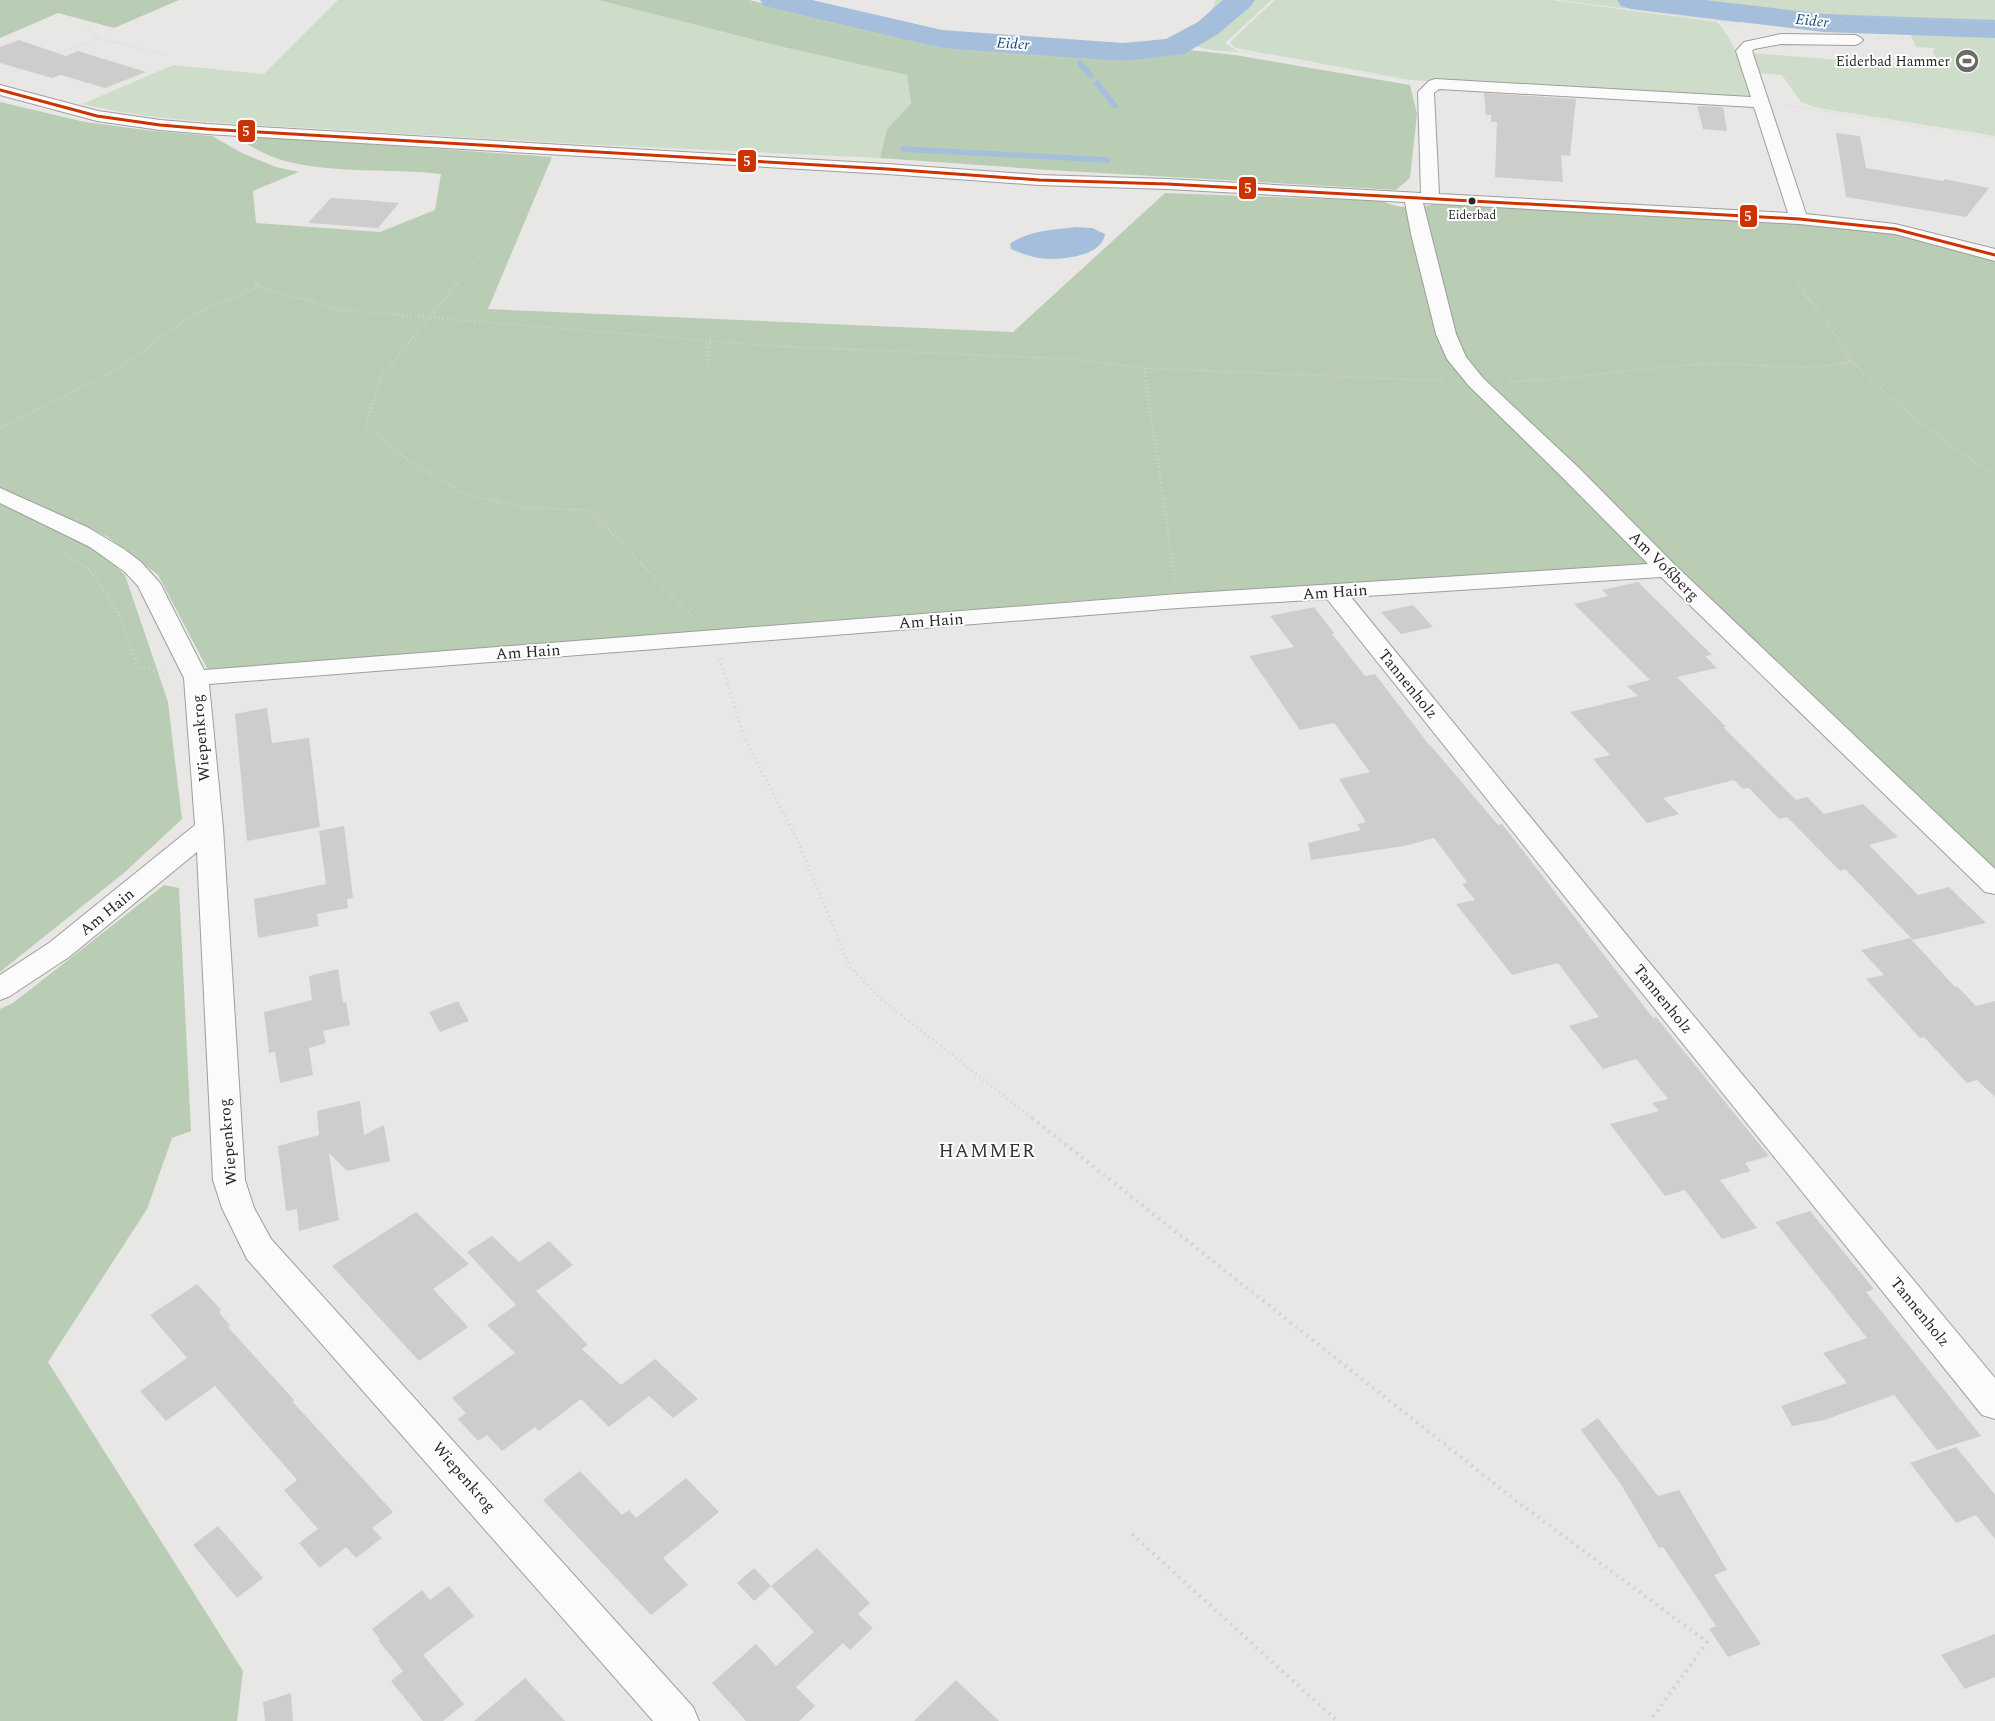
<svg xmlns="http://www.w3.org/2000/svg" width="1995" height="1721" viewBox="0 0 1995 1721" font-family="Spectral,serif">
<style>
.green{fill:#cdddca}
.forest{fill:#b8cdb4}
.water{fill:#a4bedb}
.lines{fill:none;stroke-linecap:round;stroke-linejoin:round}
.stream{stroke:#a4bedb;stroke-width:5.5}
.river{fill:#a4bedb;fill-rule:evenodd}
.building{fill:#cfcdcc}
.minor-casing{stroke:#9f9e9d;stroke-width:2}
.path-far3{stroke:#d3d2d2;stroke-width:2;stroke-dasharray:0.5 2.5;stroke-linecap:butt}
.path-far2{stroke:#d3d2d2;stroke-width:2.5;stroke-dasharray:1 3;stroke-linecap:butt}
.path-far1{stroke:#d3d2d2;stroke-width:3;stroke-dasharray:1 4;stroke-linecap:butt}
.path{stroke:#d3d2d2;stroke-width:4;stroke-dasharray:2 5;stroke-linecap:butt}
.minor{fill:#fcfbfb;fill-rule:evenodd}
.bus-1-casing{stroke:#fff;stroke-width:5.5}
.bus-1{stroke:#c30;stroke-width:3}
.bus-dot{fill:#292827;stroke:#fff;stroke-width:2}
.labels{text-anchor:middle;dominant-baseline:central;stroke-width:4;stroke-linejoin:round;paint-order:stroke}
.far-bus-label{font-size:12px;fill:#292827;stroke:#fff}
.far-poi-label{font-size:14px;fill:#292827;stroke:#fff;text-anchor:end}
.far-water-label{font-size:15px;font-style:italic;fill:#11477c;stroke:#fff}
.street-label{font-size:16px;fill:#292827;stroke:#fff}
.quarter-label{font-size:19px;letter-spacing:1px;fill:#363432;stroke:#fff}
.line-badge{stroke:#fff;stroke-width:2}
.badge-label{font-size:14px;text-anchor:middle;font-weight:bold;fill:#fff}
</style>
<rect width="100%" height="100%" fill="#e9e7e6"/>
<!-- green -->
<g class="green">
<path d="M338 0H598L783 47 907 75 911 105 887 129 880 158 579 144 219 123C173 119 127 115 82 104L173 65 264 74Z"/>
<path d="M1216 0H1271L1225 43 1239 52 1212 50 1166 40 1207 23Z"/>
<path d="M1275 0H1552L1717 22C1736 42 1742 70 1750 96L1671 95 1412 80 1235 48 1230 42Z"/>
<path d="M1560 0H1995V21L1840 17 1743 10 1739 23Z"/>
<path d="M1908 30 1995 35V136L1818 108 1801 102 1782 75 1757 73 1753 53 1941 68 1933 52 1934 48 1916 47Z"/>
</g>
<!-- forest -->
<g class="forest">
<path d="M0 0H179L114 28 58 13 0 38Z"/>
<path d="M598 0H749L913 40 964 48 1122 56 1159 55 1189 50 1235 55 1410 85 1417 114 1410 178 1396 190 1049 170 880 158 887 129 911 104 907 75 783 47Z"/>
<path d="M0 102 85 122 154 131 212 136 242 153 276 167 299 172 253 191 256 223 380 232 435 210 441 174C390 168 336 174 285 161 266 156 248 145 230 134L552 157 488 309 1013 332 1165 193 1382 201C1400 209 1416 209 1434 204L1797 223 1892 233 1995 260V868L1673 565 1167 594 208 670 158 575 108 537 0 487Z"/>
<path d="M0 501 92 545 125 575 168 702 182 819 125 872 0 972Z"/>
<path d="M164 885 179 888 191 1131 172 1138 147 1209 48 1362 243 1671 237 1721H0V1009L13 1003Z"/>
</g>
<!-- water -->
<path class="water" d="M1076 227 1092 228 1105 234C1102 255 1068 259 1049 259 1036 259 1023 254 1011 249L1010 244C1029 230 1053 230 1076 227Z"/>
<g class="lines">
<!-- stream -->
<g class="stream">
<path d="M1064 49 1071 55"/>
<path d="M1080 63 1091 76"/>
<path d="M1097 83 1115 106"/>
<path d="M903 149 1107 160"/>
</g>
<!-- river -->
<g class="river">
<path d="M760 0H812L942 30 1123 43 1166 39 1198 22 1223 0H1255L1251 6 1218 34 1184 54 1123 61 942 48 764 6Z"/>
<path d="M1617 0H1704L1824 14 1995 20V38L1824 32 1631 9 1621 6Z"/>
</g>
</g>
<!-- building -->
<g class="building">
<path d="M19 40 66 56 78 51 146 72 105 88 61 75 52 78 0 63V47Z"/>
<path d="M1484 93 1576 99 1570 156 1561 155 1563 182 1495 177 1497 122H1491V115H1486Z"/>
<path d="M1697 106 1723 107 1727 131 1703 129Z"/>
<path d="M1836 133 1860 136 1866 168 1943 181 1944 179 1989 188 1966 217 1846 197Z"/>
<path d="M331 198 364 200 399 203 378 228 308 223Z"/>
<path d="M1638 582 1712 655 1705 656 1717 668 1677 677 1726 727H1723L1796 800 1807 797 1824 814 1863 804 1898 837 1869 845 1918 895 1949 887 1986 923 1913 940 1845 869 1840 871 1787 817 1779 819 1749 788 1743 789 1734 780 1663 798 1679 814 1647 823 1593 759 1610 755 1570 712 1638 696 1627 686 1650 680 1574 604 1608 596 1602 590Z"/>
<path d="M1413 605 1433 627 1401 634 1381 612Z"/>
<path d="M1314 607 1334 633 1332 634 1365 676 1375 674 1430 746H1431L1498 825 1502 824 1653 1018 1656 1017 1769 1156 1745 1163 1751 1171 1720 1180 1757 1228 1722 1239 1685 1190 1665 1196 1610 1124 1659 1111 1652 1103 1668 1099 1636 1059 1603 1069 1569 1026 1599 1017 1558 963 1512 975 1456 904 1475 900 1462 884 1467 882 1434 838 1404 846 1311 860 1308 843 1361 830 1357 824 1366 822 1339 779 1370 772 1334 723 1300 730 1249 656 1294 647 1270 616Z"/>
<path d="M267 708 272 743 309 738 320 827 247 841 235 714Z"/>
<path d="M344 826 353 898 347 899 348 908 317 914 319 926 258 938 254 899 326 884 319 831Z"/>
<path d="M1910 938 1955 987 1957 986 1976 1006 1995 1001V1097L1977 1080 1967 1083 1924 1037 1920 1038 1866 979 1884 975 1861 950Z"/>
<path d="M338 969 343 1003 346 1002 350 1025 323 1031 326 1043 309 1048 313 1075 280 1083 275 1052 269 1053 264 1012 312 1000 309 976Z"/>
<path d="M458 1001 469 1021 440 1032 429 1012Z"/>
<path d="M360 1101 364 1135 384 1125 390 1161 347 1171 329 1153 339 1220 299 1231 297 1209 286 1211 278 1146 319 1135 317 1111Z"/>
<path d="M1810 1211 1874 1289 1866 1292 1981 1436 1937 1450 1894 1395 1824 1420 1792 1426 1781 1406 1847 1383 1823 1353 1867 1338 1775 1222Z"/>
<path d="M416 1212 469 1264 433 1289 468 1327 419 1361 332 1266Z"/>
<path d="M492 1236 519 1262 549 1241 573 1265 536 1291 588 1345 582 1349 621 1385 655 1359 698 1399 673 1418 649 1396 609 1427 581 1399 539 1431 535 1427 502 1451 487 1435 478 1441 458 1419 466 1413 452 1398 515 1353 487 1325 516 1305 467 1252Z"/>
<path d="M197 1284 221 1310 219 1312 230 1326 228 1327 294 1400 293 1402 393 1512 372 1528 382 1538 356 1558 346 1547 320 1568 299 1543 318 1529 284 1490 297 1480 215 1386 166 1421 140 1391 187 1358 150 1315Z"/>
<path d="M1598 1418 1658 1496 1679 1490 1727 1570 1714 1575 1761 1644 1728 1657 1709 1629 1716 1626 1663 1547 1659 1548 1622 1486 1581 1430Z"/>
<path d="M1956 1447 1995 1495V1539L1976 1515 1956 1523 1910 1463Z"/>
<path d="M580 1471 622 1515 629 1510 636 1518 686 1478 719 1512 663 1558 688 1585 651 1615 543 1500Z"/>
<path d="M218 1526 263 1578 237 1598 193 1545Z"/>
<path d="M817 1548 870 1603 858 1614 873 1628 850 1650 843 1643 796 1687 815 1706 799 1721H746L712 1683 756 1644 776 1666 814 1632 771 1586 754 1601 737 1583 754 1568 771 1586Z"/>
<path d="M449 1586 474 1616 423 1655 464 1704 443 1721H423L391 1681 403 1671 378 1640 380 1639 372 1629 422 1590 430 1600Z"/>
<path d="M1995 1634V1677L1965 1689 1941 1655Z"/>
<path d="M525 1678 565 1721H474Z"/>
<path d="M956 1680 999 1721H914Z"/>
<path d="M291 1693 293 1721H265L263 1702Z"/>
</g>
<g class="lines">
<!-- minor casing -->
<g class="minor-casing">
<path id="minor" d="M1781 34 1855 35 1860 37 1863 40 1860 43 1855 45 1781 44 1754 49 1752 51 1806 214 1895 224 1995 249V261L1895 234 1799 224 1423 203 1456 334 1466 357 1483 378 1578 467 1675 565 1995 869V894L1985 892 1661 577 1351 597 1638 949 1995 1378V1419L1982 1415 1618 963 1327 599 1178 608 209 684 223 828 245 1180 254 1208 271 1239 693 1707 699 1721H653L247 1259 222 1208 213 1180 197 852 69 957 10 996 0 1000V975L49 943 195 825 184 678 138 586 125 572 90 547 0 503V488L87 527 124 549 141 562 160 583 204 670 1178 594 1648 564 1562 477 1469 386 1447 359 1436 334 1411 234 1405 202 1167 189 1039 185 887 174 207 134 160 130 97 121 0 95V85L98 111 160 120 207 124 887 164 1039 175 1167 179 1421 193 1418 92 1429 81 1435 79 1751 97 1736 51 1744 42ZM1439 89 1754 107 1788 213 1439 194 1434 93Z"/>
</g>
<!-- path-far3 -->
<g class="path-far3">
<path d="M58 0 99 38"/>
<path d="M737 0 909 42 962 51 1098 61H1145L1212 50 1239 52 1409 80"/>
<path d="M1560 0 1724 22 1739 29"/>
<path d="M1841 20 1838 15 1995 22"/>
<path d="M1876 38H1921L1995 52"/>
<path d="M1213 49 1224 43 1271 0"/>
<path d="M12 72 99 38 166 55"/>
<path d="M1786 105 1995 138"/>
<path d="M178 147 212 197 257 285"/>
<path d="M897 149 908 130 927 118C1000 103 1074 92 1143 63"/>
<path d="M1740 236 1787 271 1798 285"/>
<path d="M456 285 550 170"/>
</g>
<!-- path-far2 -->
<g class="path-far2">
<path d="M256 284 258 287 341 310 773 346 1069 359 1144 368 1444 381"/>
<path d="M457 284 381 377 366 426 405 458 466 495 526 508 589 510 693 617"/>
<path d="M1851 361C1895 405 1943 442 1995 475"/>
<path d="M708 364 710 341"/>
<path d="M1144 368 1175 580"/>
<path d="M1510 382C1576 379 1641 367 1707 364 1756 362 1803 374 1851 361L1826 320 1797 284"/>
<path d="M0 428 120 368 188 317 258 287"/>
<path d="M64 554 91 571 118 613 132 650"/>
</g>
<!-- path-far1 -->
<g class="path-far1">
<path d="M131 649 138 667 164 672"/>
<path d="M720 659 744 737 797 839 850 967 881 999 1033 1119"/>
</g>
<!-- path -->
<g class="path">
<path d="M1032 1118 1515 1500 1707 1642 1650 1721"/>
<path d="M1132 1534 1337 1721"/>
</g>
<!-- minor -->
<use href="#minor" class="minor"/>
<!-- bus-1 casing -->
<g class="bus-1-casing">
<path id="bus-1" d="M0 90 97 116 160 125 207 129 887 169 1039 180 1167 184 1799 219 1895 229 1995 255"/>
</g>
<!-- bus-1 -->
<use href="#bus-1" class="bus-1"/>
</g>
<!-- icons -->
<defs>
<g id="stadium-disc" transform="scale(1.25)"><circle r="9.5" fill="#6c6b6a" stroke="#fff"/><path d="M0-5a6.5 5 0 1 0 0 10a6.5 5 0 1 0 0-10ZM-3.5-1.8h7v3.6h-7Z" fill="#fff"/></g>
</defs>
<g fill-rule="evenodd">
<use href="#stadium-disc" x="1967" y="61"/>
</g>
<!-- markers -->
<circle class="bus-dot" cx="1472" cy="201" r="4.5"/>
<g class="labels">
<!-- far-bus labels -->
<g class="far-bus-label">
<text x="1472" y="215">Eiderbad</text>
</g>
<!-- far-poi labels -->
<g class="far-poi-label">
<text x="1950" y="61">Eiderbad Hammer</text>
</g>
<!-- far-water labels -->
<g class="far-water-label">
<text transform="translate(1812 21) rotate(6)">Eider</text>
<text transform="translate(1013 44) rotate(4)">Eider</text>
</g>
<!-- street labels -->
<g class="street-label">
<text transform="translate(1664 566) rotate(45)">Am Voßberg</text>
<text transform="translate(1335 592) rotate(-4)">Am Hain</text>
<text transform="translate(931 621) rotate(-4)">Am Hain</text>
<text transform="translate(528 652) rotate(-4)">Am Hain</text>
<text transform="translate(1408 684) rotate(51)">Tannenholz</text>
<text transform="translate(201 738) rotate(-95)">Wiepenkrog</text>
<text transform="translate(107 912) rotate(-39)">Am Hain</text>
<text transform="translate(1663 999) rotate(51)">Tannenholz</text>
<text transform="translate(228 1142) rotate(-95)">Wiepenkrog</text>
<text transform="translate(1920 1312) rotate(51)">Tannenholz</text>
<text transform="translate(464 1477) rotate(49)">Wiepenkrog</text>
</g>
<!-- quarter labels -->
<g class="quarter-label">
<text x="987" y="1151">HAMMER</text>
</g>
</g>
<g class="line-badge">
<rect x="237" y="119" width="19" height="24" rx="5" fill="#c30"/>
<rect x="737" y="149" width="20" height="24" rx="5" fill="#c30"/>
<rect x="1238" y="176" width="19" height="24" rx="5" fill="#c30"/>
<rect x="1739" y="204" width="19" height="24" rx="5" fill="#c30"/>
</g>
<g class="badge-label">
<text x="246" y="136">5</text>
<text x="747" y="166">5</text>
<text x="1248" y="193">5</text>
<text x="1748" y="221">5</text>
</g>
</svg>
